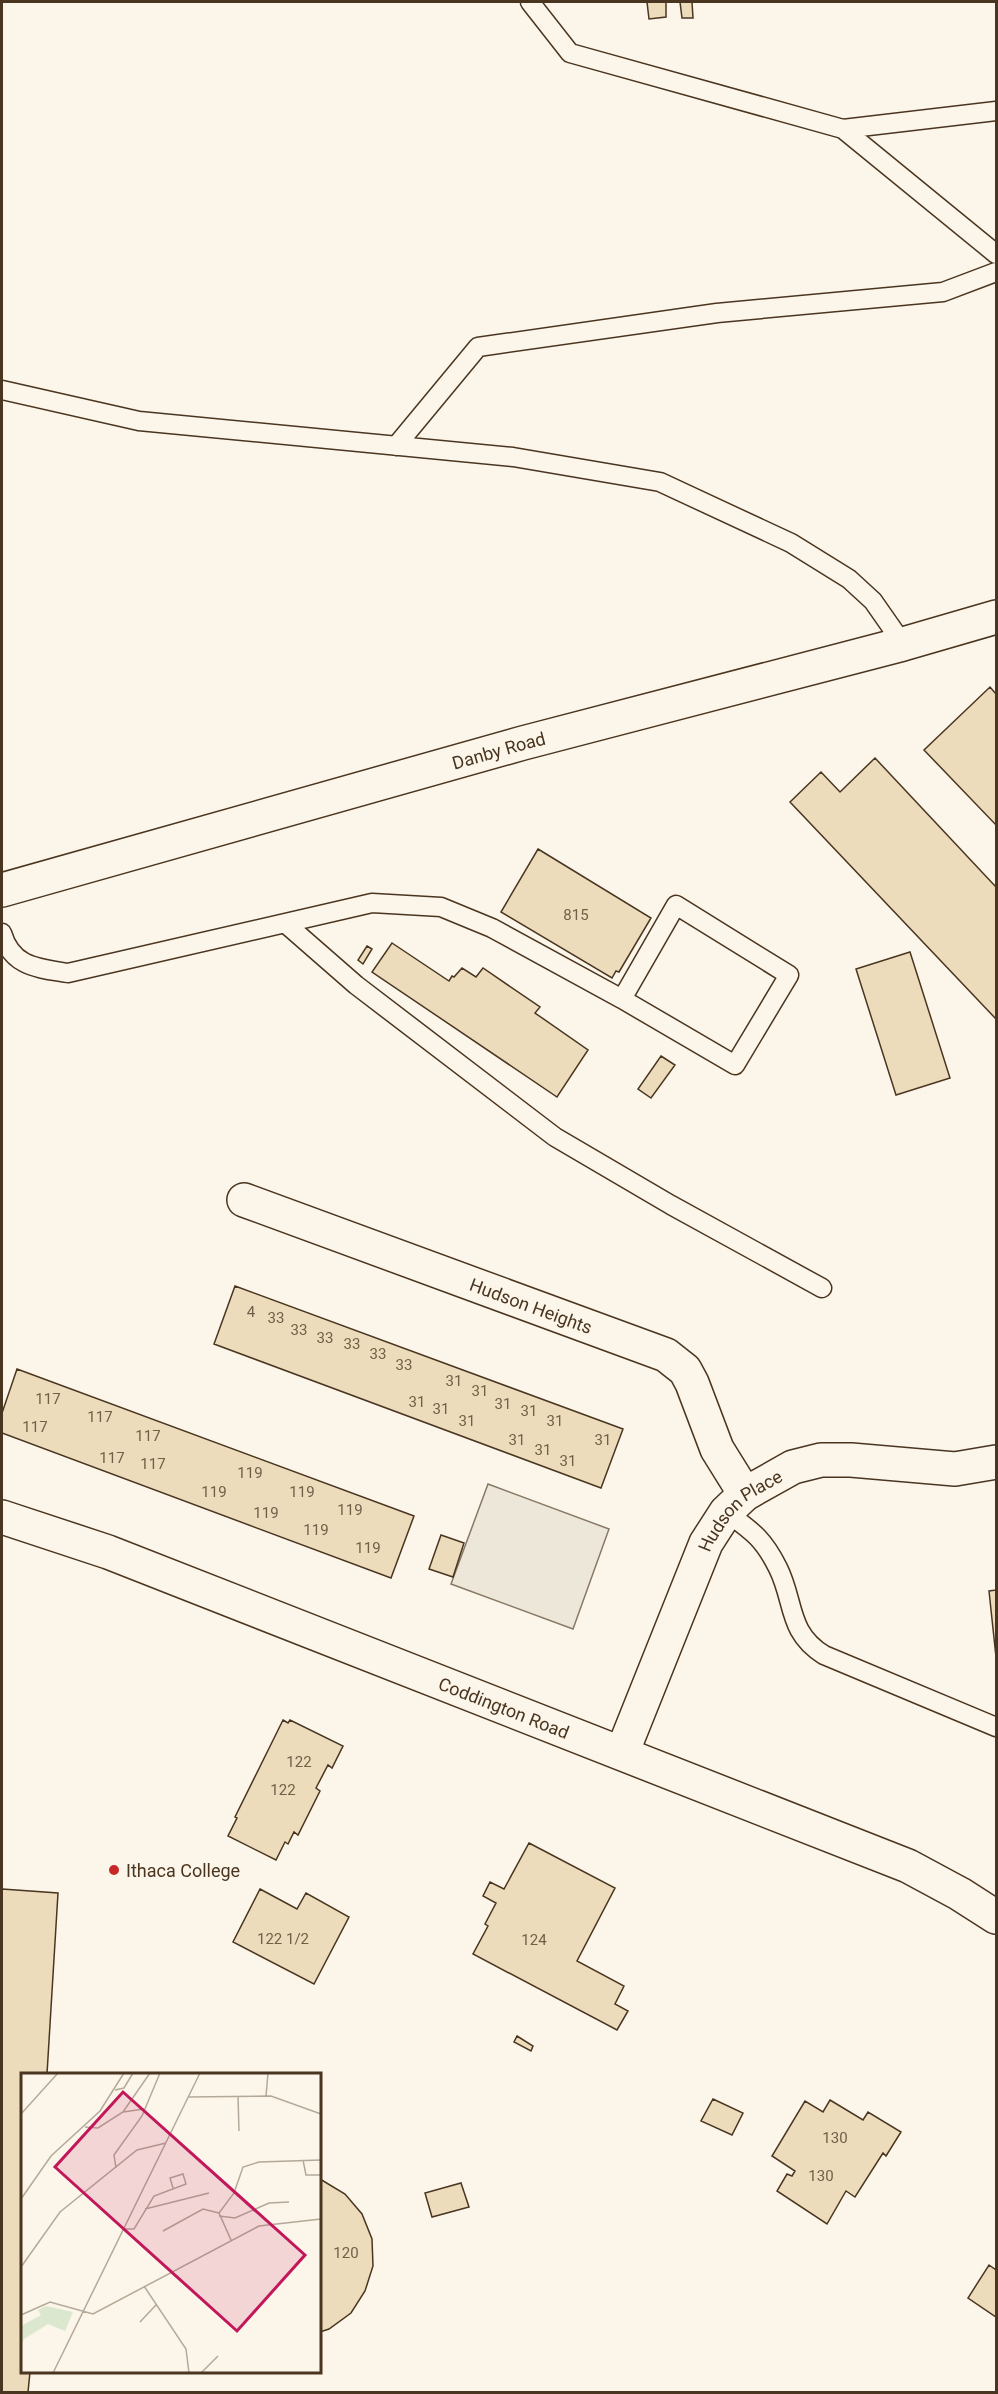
<svg xmlns="http://www.w3.org/2000/svg" width="998" height="2394" font-family="Roboto,sans-serif">
<rect width="100%" height="100%" fill="#fbf6e9"/>
<path fill="#ede7d9" stroke="#887966" stroke-width="1.5" d="M488,1484L609,1529L573,1629L451,1584Z"/>
<path fill="#ecdcbc" stroke="#4a3520" stroke-width="1.5" d="M647,2H666V17L649,19Z
M680,2H692L693,18H682Z
M990,687L996,694V825L924,750Z
M875,758L996,887V1019L790,802L821,772L840,792Z
M538,849L651,918L619,972L616,971L612,978L501,912Z
M392,943L449,981L452,976L454,977L462,968L476,977L483,968L540,1007L535,1013L588,1050L557,1097L372,972Z
M367,946L372,949L363,964L358,960Z
M910,952L950,1078L896,1095L856,969Z
M661,1056L675,1065L651,1098L638,1089Z
M235,1286L623,1429L601,1488L214,1344Z
M17,1369L414,1516L391,1578L2,1433V1413Z
M441,1535L464,1543L453,1577L429,1569Z
M996,1590V1657L989,1591Z
M283,1720L288,1723L290,1720L343,1746L332,1768L328,1765L316,1788L320,1791L298,1835L294,1832L288,1844L285,1842L276,1860L228,1836L237,1818L235,1817Z
M529,1843L615,1888L577,1961L624,1986L615,2004L628,2011L617,2030L473,1954L488,1926L485,1924L496,1903L483,1896L490,1882L504,1889Z
M2,1889L58,1893L47,2074H22V2372H30L28,2392H2Z
M260,1889L297,1909L306,1893L349,1917L314,1984L233,1942Z
M517,2036L533,2046L531,2051L514,2042Z
M713,2099L743,2113L732,2135L701,2121Z
M830,2100L863,2120L868,2112L901,2132L886,2156L883,2153L855,2197L846,2191L827,2224L777,2191L787,2174L792,2176L795,2171L772,2156L805,2101L823,2112Z
M320,2179L345,2194L362,2214L372,2239L373,2266L365,2291L351,2313L329,2329L320,2332Z
M461,2183L469,2207L432,2217L425,2193Z
M989,2265L996,2270V2317L968,2298Z"/>
<g fill="none" stroke-linecap="round" stroke-linejoin="round">
<g stroke="#4a3520" stroke-width="21">
<path id="service" d="M530,2L570,53L843,129L996,111
M843,129L996,254
M2,390L139,421L513,457L660,482L791,543L849,579L873,601L903,644
M396,446L478,347L717,313L943,292L996,272
M285,923L356,985L555,1137L671,1205L822,1288
M2,933C12,967 37,968 68,973L372,903L441,907L492,928L622,999L735,1065L789,975L676,905L622,999
M726,1512C752,1531 763,1538 778,1568C795,1602 787,1632 824,1655L996,1727"/>
</g>
<g stroke="#4a3520" stroke-width="36">
<g id="minor">
<path id="s1" d="M244,1200L666,1355L685,1370L692,1383L717,1449L745,1494"/>
<path id="s2" d="M622,1753L706,1543L726,1512L745,1494L793,1467L821,1460H851L955,1469L996,1462"/>
</g>
</g>
<g stroke="#4a3520" stroke-width="36">
<g id="tertiary">
<path id="s3" d="M2,1517L108,1552L908,1866L960,1894L996,1917"/>
</g>
</g>
<g stroke="#4a3520" stroke-width="36">
<g id="secondary">
<path id="s4" d="M2,890L523,743L903,644L996,617"/>
</g>
</g>
<use href="#service" stroke="#fbf6e9" stroke-width="18"/>
<use href="#minor" stroke="#fbf6e9" stroke-width="33"/>
<use href="#tertiary" stroke="#fbf6e9" stroke-width="33"/>
<use href="#secondary" stroke="#fbf6e9" stroke-width="33"/>
</g>
<circle fill="#c62828" stroke="#fbf6e9" stroke-width="2" cx="114" cy="1870" r="6"/>
<g text-anchor="middle" dominant-baseline="central" stroke-width="4.5" stroke-linejoin="round" paint-order="stroke">
<g font-size="15" fill="#725f47">
<text x="576" y="915">815</text>
<text x="251" y="1312">4</text>
<text x="276" y="1318">33</text>
<text x="299" y="1330">33</text>
<text x="325" y="1338">33</text>
<text x="352" y="1344">33</text>
<text x="378" y="1354">33</text>
<text x="404" y="1365">33</text>
<text x="454" y="1381">31</text>
<text x="480" y="1391">31</text>
<text x="48" y="1399">117</text>
<text x="417" y="1402">31</text>
<text x="503" y="1404">31</text>
<text x="441" y="1409">31</text>
<text x="529" y="1411">31</text>
<text x="100" y="1417">117</text>
<text x="467" y="1421">31</text>
<text x="555" y="1421">31</text>
<text x="35" y="1427">117</text>
<text x="148" y="1436">117</text>
<text x="517" y="1440">31</text>
<text x="603" y="1440">31</text>
<text x="543" y="1450">31</text>
<text x="112" y="1458">117</text>
<text x="568" y="1461">31</text>
<text x="153" y="1464">117</text>
<text x="250" y="1473">119</text>
<text x="214" y="1492">119</text>
<text x="302" y="1492">119</text>
<text x="350" y="1510">119</text>
<text x="266" y="1513">119</text>
<text x="316" y="1530">119</text>
<text x="368" y="1548">119</text>
<text x="299" y="1762">122</text>
<text x="283" y="1790">122</text>
<text x="283" y="1939">122 1/2</text>
<text x="534" y="1940">124</text>
<text x="835" y="2138">130</text>
<text x="821" y="2176">130</text>
<text x="346" y="2253">120</text>
</g>
<g font-size="18" fill="#4a3520" stroke="#fbf6e9">
<text stroke="none"><textPath href="#s4" startOffset="516">Danby Road</textPath></text>
<text stroke="none"><textPath href="#s1" startOffset="306">Hudson Heights</textPath></text>
<text stroke="none"><textPath href="#s2" startOffset="274">Hudson Place</textPath></text>
<text stroke="none"><textPath href="#s3" startOffset="537">Coddington Road</textPath></text>
</g>
<g font-size="18" fill="#4a3520" stroke="#fbf6e9" text-anchor="start">
<text x="126" y="1870">Ithaca College</text>
</g>
</g>
<g transform="translate(21 2073)">
<rect width="300" height="300" fill="#fbf6e9"/>
<path d="M25,233L52,239L44,258L27,251L3,266L0,272V253L20,242L17,237Z" fill="#dce7d0"/>
<path fill="none" stroke="#b4a999" stroke-width="1.5" d="M94,17L103,15L112,0M217,23L218,58M245,23L247,0M167,24L250,23L300,41M102,39L123,36M0,41L37,0M64,54L77,55L102,39L129,0M282,87L285,102H300M95,95L93,82L121,43L139,0M0,126L30,83L79,38L103,0M124,136L188,120M198,143L214,145L248,130L268,129M101,156H113L133,123L165,111L162,101L149,105L152,115M142,158L182,136L198,140M210,167L198,140L213,120L222,94L238,89L300,87M0,194L39,139L116,77L145,70M123,213L165,276L168,300M0,242L29,229L72,241L238,153L300,146M119,249L135,232M32,300L179,0M180,300L197,283"/>
<path fill="#c2185b" fill-opacity="0.15" stroke="#c2185b" stroke-width="3" d="M102,19L284,182L216,258L34,94Z"/>
<rect width="300" height="300" fill="none" stroke="#4a3520" stroke-width="3"/>
</g>
<rect width="998" height="2394" fill="none" stroke="#4a3520" stroke-width="6"/>
</svg>
